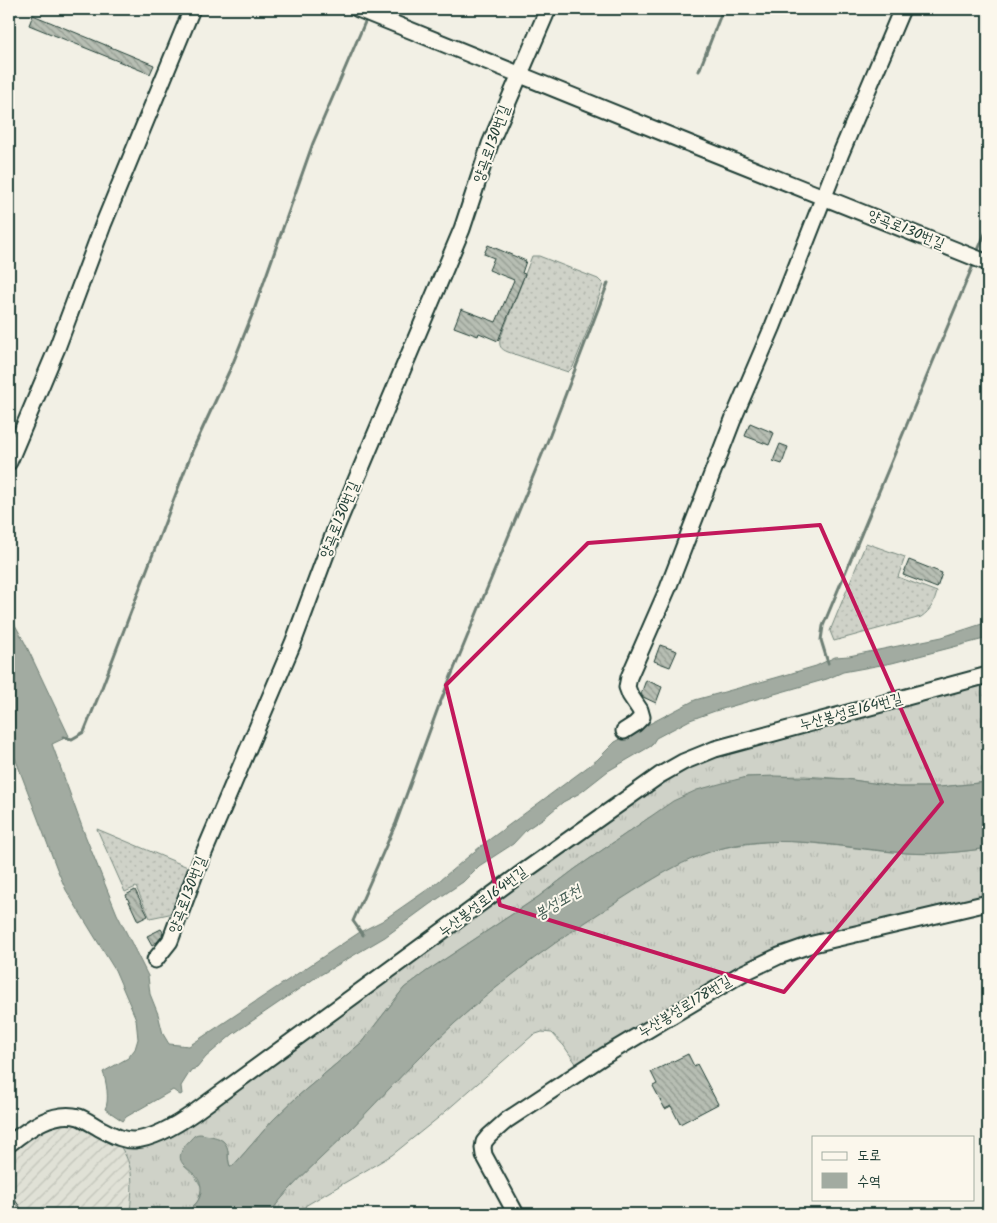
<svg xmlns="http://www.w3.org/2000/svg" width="997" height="1223" font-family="Kalam,'Poor Story',sans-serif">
<defs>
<pattern id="industrial-furrows" width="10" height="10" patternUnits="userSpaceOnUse" patternTransform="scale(1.25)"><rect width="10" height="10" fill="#e0e1d6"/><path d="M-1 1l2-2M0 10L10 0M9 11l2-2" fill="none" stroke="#c0c2b8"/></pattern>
<pattern id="grass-tufts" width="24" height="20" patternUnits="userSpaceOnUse" patternTransform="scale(1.25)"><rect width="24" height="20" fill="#cfd2c8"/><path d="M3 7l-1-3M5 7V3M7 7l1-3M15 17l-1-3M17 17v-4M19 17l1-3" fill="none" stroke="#b1b5ac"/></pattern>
<pattern id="garden-dots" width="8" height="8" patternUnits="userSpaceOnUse" patternTransform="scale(1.25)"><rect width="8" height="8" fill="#cfd2c8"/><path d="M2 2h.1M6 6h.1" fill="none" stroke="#b1b5ac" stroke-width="1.8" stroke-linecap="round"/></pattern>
<pattern id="building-back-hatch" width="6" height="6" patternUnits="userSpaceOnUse" patternTransform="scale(1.25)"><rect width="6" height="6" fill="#b7beb3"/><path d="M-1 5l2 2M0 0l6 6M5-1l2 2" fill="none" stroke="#949c92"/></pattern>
</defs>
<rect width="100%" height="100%" fill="#f2f0e5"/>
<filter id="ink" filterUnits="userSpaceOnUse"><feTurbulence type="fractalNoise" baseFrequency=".02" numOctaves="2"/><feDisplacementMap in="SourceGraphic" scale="10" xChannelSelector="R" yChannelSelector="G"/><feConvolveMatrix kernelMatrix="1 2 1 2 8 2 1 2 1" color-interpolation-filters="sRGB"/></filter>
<g filter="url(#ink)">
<path fill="url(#industrial-furrows)" d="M66,1124L77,1125L91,1130L118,1143L124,1152L131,1168L130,1214H9V1153L45,1129L55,1125Z"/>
<path fill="url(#grass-tufts)" stroke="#77887e" d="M988,679V782L940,787H899L846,779L805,776L747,777L650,817L575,869L538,897L427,971L404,988L361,1043L298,1096L273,1120L233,1166H230C226,1153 232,1147 218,1138L184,1166L195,1176L202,1188L198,1201L185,1214H130C132,1185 136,1168 118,1143L137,1144L645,789L709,756Z
M774,841C819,841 863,851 908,853C934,855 962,852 988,848V897L808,939L773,951L718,979L577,1065L564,1046L552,1033L542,1032L533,1035L438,1118L392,1155L305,1206L309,1214H269C294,1180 329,1152 358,1121C379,1100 400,1077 421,1055C479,997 545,947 614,903C645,884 676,862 711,851C732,845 753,843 774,841Z"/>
<path fill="url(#garden-dots)" stroke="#77887e" d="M532,256H539L598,279L603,284L592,319L573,367L568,372L508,352C501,349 499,347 500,339Z
M866,543L905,557L898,577L937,592C934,603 931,610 921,617L834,641L830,631Z
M97,829L190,868L175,907L169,914L150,918L136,887L125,892Z"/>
<path fill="#a2aba1" stroke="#6e7f75" d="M9,614L25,643L69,736L52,744L85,835L117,914L148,976L150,994L158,1014L163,1034L169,1044L189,1046L360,932L382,921L434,885L486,842L597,760L615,742L695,700L775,678L816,666L835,657L849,656L942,637L988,622V638L892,663L843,672L827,679L715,711L690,720L656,738L651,746L608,771L580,793L563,802L545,817L527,829L513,844L479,866L463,882L430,904L385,937L315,978L233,1034L206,1057L197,1068L191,1070L181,1086L182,1094L180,1095L173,1090L126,1117L123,1121L105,1109C110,1101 106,1080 103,1072L128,1058L135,1049L138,1039L136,1019L115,970L66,890L57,869L9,742Z
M775,776L846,779L899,787H940L988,782V848C962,852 933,855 907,853C850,849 793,835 736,845C693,853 656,877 620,900C561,937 506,977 455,1023C418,1057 384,1095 349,1131C322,1158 292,1183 269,1214H185C192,1208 202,1200 201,1189C201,1166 162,1168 191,1139C195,1134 199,1133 205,1135C211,1136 218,1137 223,1141C231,1148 226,1157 230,1166H233L273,1120L298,1096L361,1043L404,988L427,971L538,897L575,869L673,801L697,790L723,783L747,777Z"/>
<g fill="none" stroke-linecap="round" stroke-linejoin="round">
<path stroke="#6e7f75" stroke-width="3" d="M9,27L16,9
M699,71L723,9
M978,250L988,227
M828,663L821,640L823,626L974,263
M63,737L72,739L84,732L101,690L193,449L233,363L254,310L313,143L365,22
M363,935L353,921L396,823L438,708L550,435L608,283"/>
</g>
<path fill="url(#building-back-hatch)" stroke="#1f3d34" d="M33,15L154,65L150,74L29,25Z
M488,245L526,261L522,273L525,274L498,341L479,333L478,336L454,327L461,309L496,322L514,280L489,270L494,258L484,254Z
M750,423L774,433L769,445L745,436Z
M780,444L788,447L782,464L773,461Z
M909,560L942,573L937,588L903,575Z
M660,645L677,651L670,667L654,661Z
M646,680L662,687L656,703L643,697L641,694Z
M135,890L148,916L138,921L126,895Z
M161,929L163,932L162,936L157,942L152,945L147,936Z
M688,1054L694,1066L697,1064L718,1104L680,1124L671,1106L665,1109L653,1086L657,1084L651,1072Z
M15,1200L25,1214H9V1204Z"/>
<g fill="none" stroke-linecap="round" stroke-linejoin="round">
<g stroke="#1f3d34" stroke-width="19">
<path id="minor" d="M358,9C567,95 778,179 988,263
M9,462L57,348L103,225L192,9
M624,731L635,724L642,717L640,710L630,695L627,687L629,677L668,588L734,417L773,326L841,153L902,9
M155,960L170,941L195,874L293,643L335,530L462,229L490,144L548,9
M9,1144C28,1129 53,1110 79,1117C87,1120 95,1126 103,1130C113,1135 123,1141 135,1140C156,1138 178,1124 195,1112L519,875L660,775L683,762L715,749L988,675
M516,1214L484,1155L483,1148L484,1142L489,1136L507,1120L604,1056L743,973L779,956L813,944L988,903"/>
</g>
<use href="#minor" stroke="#fbf7ec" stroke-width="15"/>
</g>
</g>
<path fill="none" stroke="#c2185b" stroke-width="4" stroke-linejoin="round" d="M820,525L942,802L784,992L500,905L446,685L588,543Z"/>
<g text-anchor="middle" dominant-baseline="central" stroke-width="4" stroke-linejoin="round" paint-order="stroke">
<g font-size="15" fill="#1f3d34" stroke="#fbf7ec">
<text transform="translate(492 144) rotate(-70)">양곡로130번길</text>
<text transform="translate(906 230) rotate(22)">양곡로130번길</text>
<text transform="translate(340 520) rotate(-68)">양곡로130번길</text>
<text transform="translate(851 712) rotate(-15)">누산봉성로164번길</text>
<text transform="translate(188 895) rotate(-69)">양곡로130번길</text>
<text transform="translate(483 902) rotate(-37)">누산봉성로164번길</text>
<text transform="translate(685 1007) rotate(-31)">누산봉성로178번길</text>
</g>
<g font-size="16" font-style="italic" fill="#465e55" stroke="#fbf7ec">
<text transform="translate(558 903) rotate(-31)">봉성포천</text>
</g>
</g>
<rect width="997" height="1223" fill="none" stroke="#fbf7ec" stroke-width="30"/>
<rect x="15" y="15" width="967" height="1193" fill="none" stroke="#1f3d34" stroke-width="2" filter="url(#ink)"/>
<rect x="812" y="1136" width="162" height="65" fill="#fbf7ec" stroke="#a3ada2"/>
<rect x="822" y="1152" width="25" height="8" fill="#fbf7ec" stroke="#a3ada2"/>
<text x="857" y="1160" font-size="15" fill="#1f3d34">도로</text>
<rect x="822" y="1173" width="25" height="15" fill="#a2aba1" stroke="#a3ada2"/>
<text x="857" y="1186" font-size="15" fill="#1f3d34">수역</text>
</svg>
